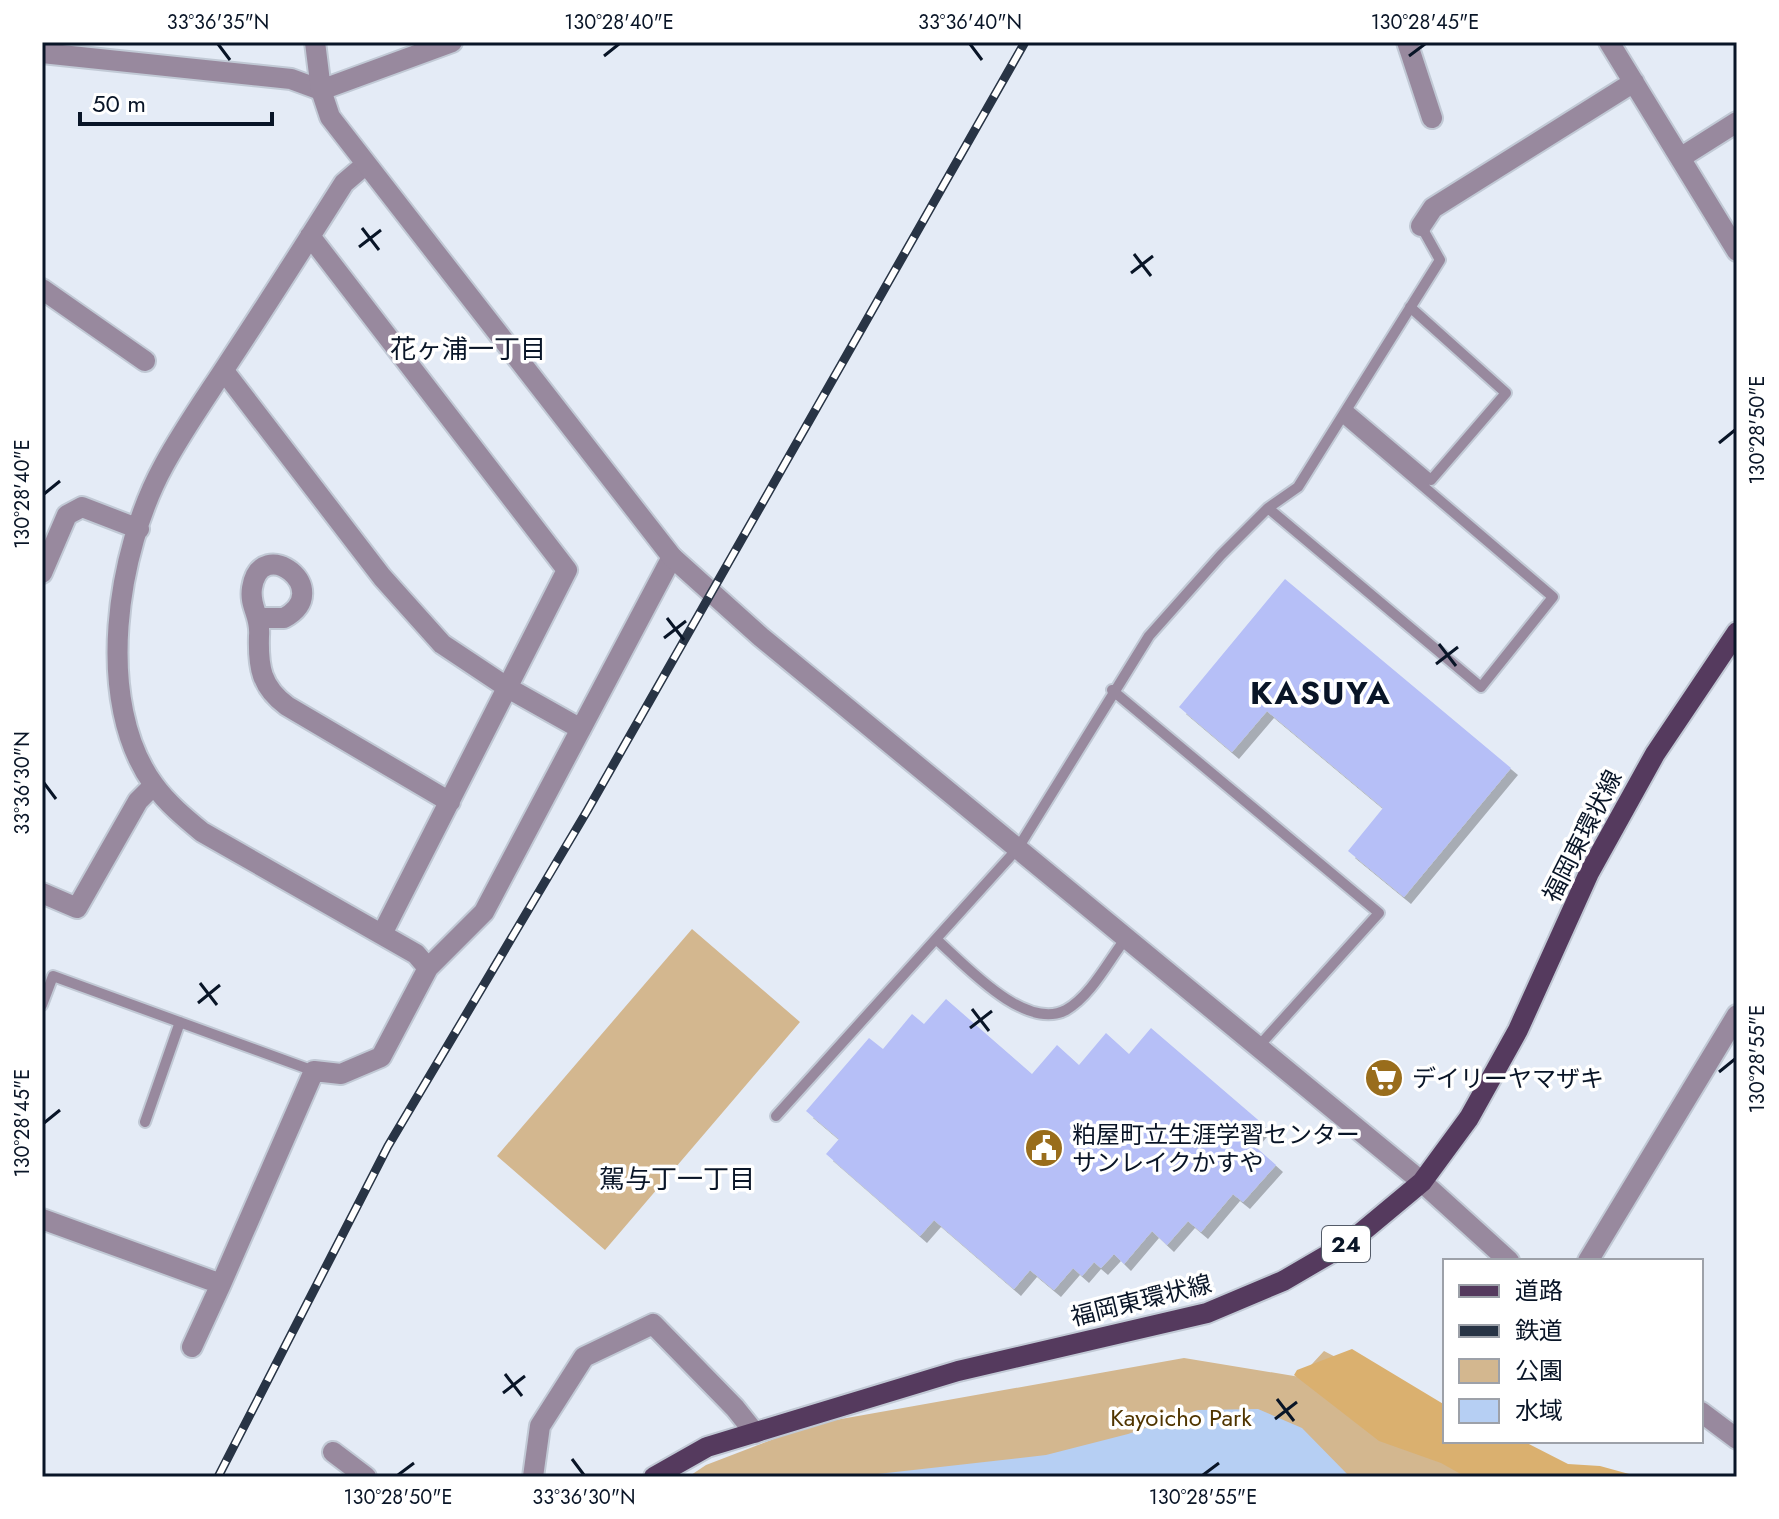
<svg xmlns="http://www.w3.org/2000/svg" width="1779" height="1519" font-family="Jost,'Noto Sans JP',sans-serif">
<defs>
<filter id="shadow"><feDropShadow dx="7" dy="7" stdDeviation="0" flood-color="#0004"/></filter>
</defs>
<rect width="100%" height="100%" fill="#e4ebf6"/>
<path fill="#d3b78f" d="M692,929L800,1022L605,1250L497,1156Z
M1324,1351L1445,1414V1441L1584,1477H688L706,1465L813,1424L1184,1358L1300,1377Z"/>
<path fill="#dab06f" d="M1352,1349L1445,1405V1441H1523L1568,1464L1600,1466L1640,1477H1466L1441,1463L1379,1441L1294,1375L1297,1370Z"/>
<path fill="#b6cff3" d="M1258,1409L1302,1428L1350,1477H851L1046,1455L1128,1434L1198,1410Z"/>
<path fill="#b6bff7" filter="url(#shadow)" d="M1285,579L1511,768L1404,897L1348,851L1383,808L1267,711L1232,752L1179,707Z
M946,999L1032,1074L1057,1045L1079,1065L1106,1033L1129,1054L1151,1028L1264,1125L1250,1142L1276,1165L1243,1202L1233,1194L1201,1232L1188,1221L1167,1245L1152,1231L1124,1264L1114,1254L1101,1268L1094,1262L1082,1276L1073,1268L1054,1290L1030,1270L1014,1289L934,1220L920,1236L826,1154L839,1139L806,1111L869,1038L883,1049L912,1014L924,1024Z"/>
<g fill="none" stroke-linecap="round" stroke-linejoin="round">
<g stroke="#c1c9d5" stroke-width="14">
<path id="service" d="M1347,409L1431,480L1506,393L1410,307
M1268,508L1481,687L1553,597L1342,417
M1112,690L1379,913L1258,1047
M936,939C964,964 1025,1032 1066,1010C1091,996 1109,960 1126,938
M42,1005L53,976L314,1071
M776,1116L1018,848L1149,636L1221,555L1268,508L1298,487L1440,260L1421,226
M145,1122L180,1022"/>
</g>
<g stroke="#c1c9d5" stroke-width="24">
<path id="minor" d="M1407,42L1432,118
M1609,42L1737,251
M42,53L291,79L321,90
M1680,158L1737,122
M365,165L344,183C306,243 268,303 229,362C207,396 183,430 164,465C117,550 93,702 154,785C167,803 185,818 202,832L416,954L428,968
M1421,226L1433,208L1634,82
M310,236L567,570L382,934
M42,289L145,361
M224,371L382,577L442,644L508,688L581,729
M42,573L67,515L82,507L139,529
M260,618H284C336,590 261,532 252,588C249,607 261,615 259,636C258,667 261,687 287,706L450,802
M42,893L77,908L138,801L154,785
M42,1219L221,1284L314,1071L341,1074L381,1057L428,968L484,912L672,557
M1588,1261L1737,1015
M192,1347L221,1284
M333,1452L366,1477
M533,1477L540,1426L584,1357L653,1324L735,1408L755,1433"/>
</g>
<g stroke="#c1c9d5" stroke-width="24">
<path id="tertiary" d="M315,42L321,90L330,117L672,557L761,637L1422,1182L1509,1261
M321,90L452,42
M1701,1412L1737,1439"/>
</g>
<g stroke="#c1c9d5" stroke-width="24">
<path id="primary" d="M654,1477L707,1447L958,1371L1207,1313L1283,1281L1350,1242L1422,1182L1469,1118L1518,1030L1589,873L1655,754L1737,632"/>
</g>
<use href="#service" stroke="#98899e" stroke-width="10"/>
<use href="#minor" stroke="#98899e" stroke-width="20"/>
<use href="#tertiary" stroke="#98899e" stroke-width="20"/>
<use href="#primary" stroke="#553a5e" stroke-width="20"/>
<g stroke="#283445" stroke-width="9">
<path id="rail" d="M218,1477L388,1146L587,811L1025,42"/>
</g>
<use href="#rail" stroke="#fff" stroke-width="6" stroke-dasharray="18" stroke-linecap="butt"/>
</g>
<path fill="none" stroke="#091527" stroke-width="3" d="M218,44L230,60M970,44L982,60M604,56L619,44M1409,56L1425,44M362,228L379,250M359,247L381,230M1134,254L1151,276M1131,273L1153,256M1719,443L1735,430M44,494L60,481M667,618L684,640M664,638L686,621M1439,644L1456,666M1436,664L1458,647M44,783L56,799M200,983L217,1005M198,1003L220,985M972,1009L989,1031M970,1028L992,1011M1719,1072L1735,1059M44,1123L60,1110M505,1374L522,1396M503,1393L525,1376M1277,1399L1294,1421M1275,1419L1297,1402M572,1459L584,1475M398,1475L414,1463M1203,1475L1219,1463"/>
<defs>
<g id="supermarket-disc" transform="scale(2)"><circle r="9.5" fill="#996d1c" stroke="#fff"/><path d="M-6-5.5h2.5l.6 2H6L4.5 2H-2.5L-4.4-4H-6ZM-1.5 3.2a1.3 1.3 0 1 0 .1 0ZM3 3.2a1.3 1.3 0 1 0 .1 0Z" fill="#fff"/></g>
<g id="civic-disc" transform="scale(2)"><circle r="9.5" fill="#996d1c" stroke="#fff"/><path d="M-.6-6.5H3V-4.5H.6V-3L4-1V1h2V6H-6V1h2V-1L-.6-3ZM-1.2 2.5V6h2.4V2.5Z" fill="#fff"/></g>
</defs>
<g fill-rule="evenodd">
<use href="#supermarket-disc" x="1384" y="1078"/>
<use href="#civic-disc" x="1044" y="1148"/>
</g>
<g text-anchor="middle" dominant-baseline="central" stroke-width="7" stroke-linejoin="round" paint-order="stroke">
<rect fill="#fff" stroke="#535b68" stroke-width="2" x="1322" y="1226" width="48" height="36" rx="6"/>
<g font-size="22" font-weight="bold" fill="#091527">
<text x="1346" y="1244">24</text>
</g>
<g font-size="24" fill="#091527" stroke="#fff">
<text transform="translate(1582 836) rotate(-63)">福岡東環状線</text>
<text transform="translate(1141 1300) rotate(-14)">福岡東環状線</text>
</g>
<g font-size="24" fill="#091527" stroke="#fff" text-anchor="start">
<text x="1412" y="1078">デイリーヤマザキ</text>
<text x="1072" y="1134">粕屋町立生涯学習センター<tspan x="1072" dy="28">サンレイクかすや</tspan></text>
</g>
<g font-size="24" fill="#503500" stroke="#fff">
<text x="1181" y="1417">Kayoicho Park</text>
</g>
<g font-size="26" fill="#091527" stroke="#fff">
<text x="468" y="349">花ヶ浦一丁目</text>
<text x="677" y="1179">駕与丁一丁目</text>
</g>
<g font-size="32" font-weight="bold" letter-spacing="2" fill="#091527" stroke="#fff">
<text x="1321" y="693">KASUYA</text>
</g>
</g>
<rect width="1779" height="1519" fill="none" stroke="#ffffff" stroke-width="88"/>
<rect x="1443" y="1259" width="260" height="184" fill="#ffffff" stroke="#9da1a9" stroke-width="2"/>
<rect x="1459" y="1285" width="40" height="12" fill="#553a5e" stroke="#9da1a9" stroke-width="2"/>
<text x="1515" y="1299" font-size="24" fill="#091527">道路</text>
<rect x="1459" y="1325" width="40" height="12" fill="#283445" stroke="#9da1a9" stroke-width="2"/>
<text x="1515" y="1339" font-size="24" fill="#091527">鉄道</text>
<rect x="1459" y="1359" width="40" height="24" fill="#d3b78f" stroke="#9da1a9" stroke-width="2"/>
<text x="1515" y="1379" font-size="24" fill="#091527">公園</text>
<rect x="1459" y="1399" width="40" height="24" fill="#b6cff3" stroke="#9da1a9" stroke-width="2"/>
<text x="1515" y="1419" font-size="24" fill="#091527">水域</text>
<path d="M80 112v12h192v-12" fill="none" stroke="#091527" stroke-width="4"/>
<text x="92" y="112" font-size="24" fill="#091527" stroke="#ffffff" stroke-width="6" paint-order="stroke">50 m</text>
<rect x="44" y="44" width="1691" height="1431" fill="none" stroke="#091527" stroke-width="3"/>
<g font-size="20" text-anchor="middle" fill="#091527">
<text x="218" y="29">33°36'35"N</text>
<text x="619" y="29">130°28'40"E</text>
<text x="970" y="29">33°36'40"N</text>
<text x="1425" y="29">130°28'45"E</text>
<text transform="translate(1757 430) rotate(-90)" y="7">130°28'50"E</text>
<text transform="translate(22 494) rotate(-90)" y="7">130°28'40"E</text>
<text transform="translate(22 783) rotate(-90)" y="7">33°36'30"N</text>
<text transform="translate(1757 1059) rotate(-90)" y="7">130°28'55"E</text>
<text transform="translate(22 1123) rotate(-90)" y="7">130°28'45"E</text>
<text x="398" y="1504">130°28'50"E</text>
<text x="584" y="1504">33°36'30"N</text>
<text x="1203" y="1504">130°28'55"E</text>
</g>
</svg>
